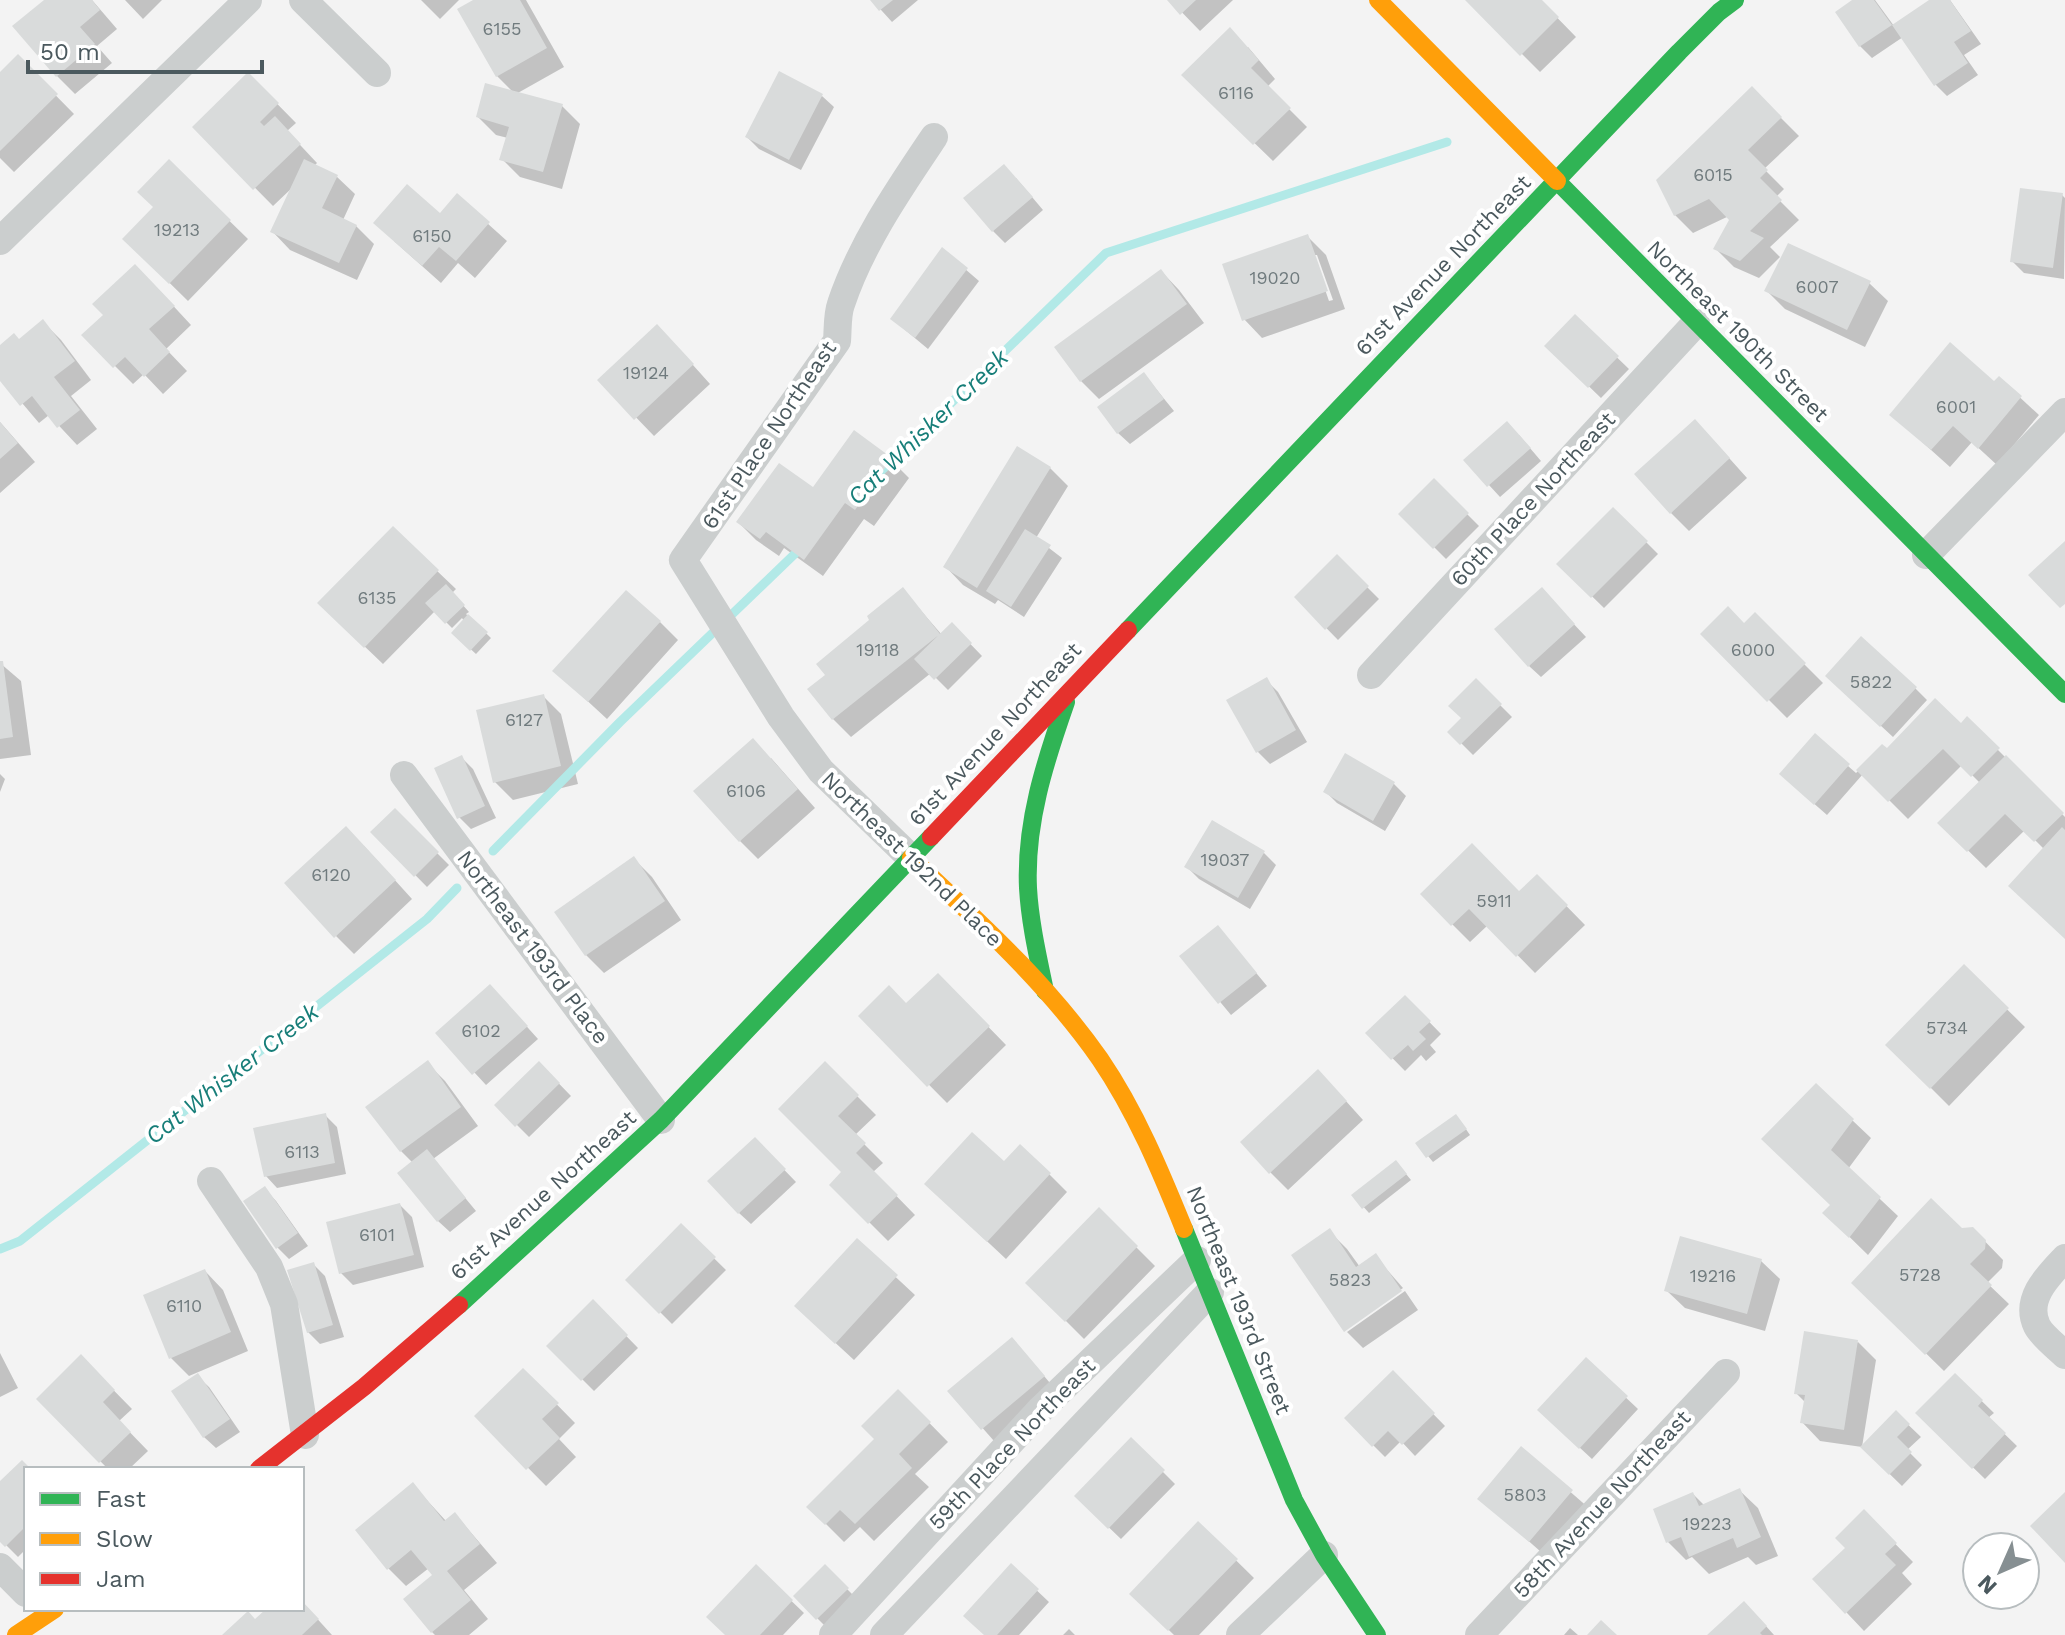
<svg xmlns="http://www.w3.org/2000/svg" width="2065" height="1635" font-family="'Work Sans',sans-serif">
<rect width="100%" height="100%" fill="#f3f3f3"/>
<path fill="#0003" fill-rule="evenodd" d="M47,0H92L117,29L97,46L112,63L75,94L57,76Z
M125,0H162L143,19Z
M421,0H459L440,19Z
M477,0H526L564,67L516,94L562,106L580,124L562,189L520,177L502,159L508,138L496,135L478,117L514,93L497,76Z
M872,0H918L892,22Z
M1170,0H1233L1200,31Z
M1468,0H1540L1576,37L1540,72Z
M1856,0H1875L1894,26L1932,0H1950L1981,44L1964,55L1978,75L1947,96L1936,85L1903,37L1872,58L1860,46L1837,13Z
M1248,47L1275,79L1267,87L1307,127L1273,161L1184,75Z
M18,57L74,114L14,172L0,158V75Z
M248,74L296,123L287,131L317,163L314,166L336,176L355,194L343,220L356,226L374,244L357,280L290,250L272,231L293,187L273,206L195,127Z
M1752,89L1799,136L1764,169L1784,189L1776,197L1799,220L1770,247L1780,257L1759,278L1734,267L1716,249L1732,219L1729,216L1693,233L1675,215Z
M822,96L834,107L801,170L759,149L747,137Z
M169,162L248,239L188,301L125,239L156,207Z
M1016,178L1043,210L1005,243L993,231Z
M2062,195L2065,198L2064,279L2024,273L2012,261Z
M457,196L507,241L475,278L458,263L441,283L394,241L440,216Z
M1307,236L1326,255L1345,309L1262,338L1244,319ZM1313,255H1317L1333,300L1329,301Z
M943,250L979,281L928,349L892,319Z
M1161,271L1179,290L1204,323L1099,399L1081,381Z
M1869,283L1888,301L1865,347L1785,309L1767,291Z
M153,284L191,325L166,349L187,371L163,394L144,374L133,384L84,335Z
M1575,317L1629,369L1601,398L1547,346Z
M43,322L61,340L91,380L71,396L97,429L77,445L49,415L39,423L0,377V347L19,341Z
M675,345L710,384L654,436L600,380Z
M1144,374L1174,411L1130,444L1118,433Z
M1999,378L2039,415L1997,465L1972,442L1950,467L1892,415L1994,384Z
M0,422L35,462L0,493Z
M1519,435L1541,461L1500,497L1466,460Z
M1713,440L1747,478L1689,531L1671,513Z
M891,460L909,478L874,526L864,519L823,576L784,548L779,556L756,540L738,522Z
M1050,468L1068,486L1036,538L1062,558L1024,617L998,600L995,604L963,585L945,566Z
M1434,481L1479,526L1446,559L1401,514Z
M1613,509L1658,554L1604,608L1559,564Z
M393,529L456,589L452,593L469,612L466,614L491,638L476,654L453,633L464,621L462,618L452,628L435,611L383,664L338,621Z
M1337,557L1379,599L1338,640L1296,597Z
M903,590L942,635L952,625L982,656L948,690L931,673L851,737L833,719L828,676L872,621Z
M1553,602L1586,637L1541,677L1529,666Z
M1755,615L1823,683L1787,718L1703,634L1745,625Z
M660,622L678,640L607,719L555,671Z
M0,663L21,681L31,755L0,759Z
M1266,680L1278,692L1307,742L1270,764L1258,752Z
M1476,681L1512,717L1473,755L1450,732L1464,718Z
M1839,687L1915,688L1927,700L1893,737Z
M543,696L561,714L578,784L513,800L495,782Z
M1967,719L2065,817V937L2044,849L2025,830L1986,868L1940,823L1980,783L1962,765L1908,819L1863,774L1827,815L1794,786L1848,766L1856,773L1882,747L1887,751L1961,725Z
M1346,756L1394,784L1406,796L1385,831L1337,803L1325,791Z
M461,757L473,769L496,818L471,829L459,817Z
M771,758L815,808L758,859L740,841Z
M0,774L5,779L0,792Z
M395,811L449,865L427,887L373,832Z
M364,846L412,899L354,954L336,936Z
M1264,853L1276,865L1250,909L1199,879L1187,867Z
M634,859L652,877L681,920L604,973L586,955Z
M1537,876L1585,925L1535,973L1488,925L1470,942L1422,894L1519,893Z
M1218,927L1267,986L1231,1015L1182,956Z
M1964,967L2025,1027L1949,1106L1888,1045Z
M938,975L1006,1045L947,1103L861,1016L907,1005Z
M1405,997L1441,1034L1430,1045L1436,1052L1426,1061L1421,1055L1405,1071L1368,1033Z
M502,999L538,1039L486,1085L438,1033Z
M427,1063L445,1081L478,1126L433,1159L476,1211L450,1232L438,1221L413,1163L401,1151Z
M539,1063L571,1096L529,1137L497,1105Z
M825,1064L876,1115L855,1135L883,1163L873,1172L915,1215L888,1241L832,1185L844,1172Z
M1336,1090L1363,1120L1288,1190L1270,1172Z
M325,1115L337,1127L346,1174L277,1188L266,1176Z
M1852,1120L1871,1138L1848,1169L1898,1216L1868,1255L1825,1213L1832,1205L1782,1157Z
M1461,1122L1470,1135L1433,1162L1428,1156Z
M766,1151L796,1182L751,1224L739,1213Z
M1004,1164L1049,1174L1067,1192L1006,1259L945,1202Z
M1401,1168L1411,1180L1369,1213L1353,1195Z
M265,1189L276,1201L308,1246L289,1259L277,1247Z
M400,1205L412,1217L424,1267L353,1285L341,1273Z
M1099,1210L1155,1266L1084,1339L1028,1283Z
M681,1226L726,1270L672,1324L628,1280Z
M1973,1229L2003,1260L2002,1268L1987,1283L2009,1304L1944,1371L1854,1283L1962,1230Z
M1329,1231L1347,1249L1360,1267L1375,1256L1403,1288L1346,1328Z
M857,1241L915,1295L854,1360L815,1324Z
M1761,1261L1780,1279L1765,1331L1685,1308L1666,1290Z
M313,1264L325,1276L344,1337L320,1344L308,1332Z
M205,1271L223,1290L248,1351L189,1376L171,1358Z
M1405,1291L1418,1310L1363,1348L1347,1332Z
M593,1302L638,1348L594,1391L549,1346Z
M1858,1342L1876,1360L1862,1447L1820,1441L1802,1422L1805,1402L1796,1393Z
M1023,1351L1055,1389L994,1441L950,1391Z
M0,1353L18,1388L0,1397Z
M81,1357L132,1409L119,1421L148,1451L129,1469H108L39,1399Z
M1586,1360L1638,1409L1592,1459L1552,1422Z
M523,1370L575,1423L559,1439L576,1457L546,1486L477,1416Z
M1393,1373L1445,1426L1415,1456L1401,1441L1385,1457L1346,1418Z
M1955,1375L1994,1413L1988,1418L2017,1446L1985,1479L1917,1413Z
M197,1376L209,1387L240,1432L216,1448L204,1437Z
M898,1391L948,1442L915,1474L929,1487L874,1541L860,1527L844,1542L809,1507L877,1439Z
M1896,1413L1921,1437L1907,1450L1922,1465L1902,1486L1862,1447Z
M1131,1440L1175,1484L1121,1539L1076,1496Z
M1521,1449L1590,1509L1549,1559L1480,1498Z
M22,1463L28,1469L26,1549L18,1557L0,1539V1484Z
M413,1485L446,1521L455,1514L497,1563L464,1590L488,1619L469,1635H435L432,1632L435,1575L429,1568L406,1586L388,1568Z
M1739,1490L1758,1508L1778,1556L1756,1565L1748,1557L1709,1574L1692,1557L1686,1560L1668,1542L1693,1494L1704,1505Z
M1864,1512L1913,1562L1902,1573L1912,1584L1864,1631L1815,1579L1847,1548Z
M1199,1524L1254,1578L1199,1635H1174L1132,1594Z
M1011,1566L1049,1602L1019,1635H986Z
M756,1567L804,1613L783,1635H728Z
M825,1567L859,1601L829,1630L795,1596Z
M302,1602L332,1635H225L255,1621L269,1609H302Z
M1756,1615L1774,1635H1710Z
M1570,1628L1578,1635H1564Z
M1069,1629L1075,1635H1063Z"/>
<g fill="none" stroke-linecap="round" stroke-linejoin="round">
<path stroke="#b2e9e7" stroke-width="9" d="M881,471L1106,253L1447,142
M493,851L620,722L804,545
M0,1249L20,1241L427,919L457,888"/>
</g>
<path fill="#d9dbdb" d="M44,0H92L100,10L80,27L95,44L56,77L12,26Z
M473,0H520L547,48L496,77L457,9Z
M870,0H893L879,11Z
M1167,0H1196L1180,15Z
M1465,0H1542L1559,17L1520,56Z
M1852,0H1874L1892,25L1859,47L1835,12Z
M1929,0H1950L1971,31L1954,42L1968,63L1934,86L1892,25Z
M1230,27L1259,60L1251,68L1291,108L1253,145L1181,75Z
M18,54L58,94L0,151V72Z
M779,71L823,94L789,160L745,137Z
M248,72L279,103L260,122L264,126L275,116L301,144L253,190L192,127Z
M485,83L563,104L543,172L499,160L509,127L476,117Z
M1752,86L1782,117L1748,150L1768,170L1760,178L1782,200L1750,231L1764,238L1740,261L1713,249L1729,220L1709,199L1674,216L1656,180Z
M169,159L231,220L169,284L122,239L153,207L137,192Z
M304,159L338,175L322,208L357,225L339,263L270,232Z
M1004,164L1033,197L992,232L963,198Z
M407,184L440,213L457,193L490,222L456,261L439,247L422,266L373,223Z
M2020,188L2063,193L2053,268L2010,262Z
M1308,234L1328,291L1242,321L1222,264Z
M1788,243L1871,281L1847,330L1764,291Z
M942,247L968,268L915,338L890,319Z
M135,264L175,306L149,329L170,352L144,377L125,357L113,368L81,335L103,315L92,304Z
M1161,269L1187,304L1080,382L1054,347Z
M1575,314L1619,356L1588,388L1544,346Z
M43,319L75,361L54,377L80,410L57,428L32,396L20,406L0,381V345L14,333L19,339Z
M657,324L694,364L634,420L597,380Z
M1950,342L1994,381L1999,376L2022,396L1978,449L1953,426L1931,450L1889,415Z
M1144,372L1164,399L1117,434L1097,407Z
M1695,419L1730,458L1670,514L1634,474Z
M1507,421L1531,448L1487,487L1463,460Z
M0,422L18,443L0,459Z
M854,430L892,458L855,510L845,503L804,560L766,532L760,539L736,522L779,463L813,487Z
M1017,446L1051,467L977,588L943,567Z
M1434,478L1469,513L1433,549L1398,514Z
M1613,507L1648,541L1591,598L1556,564Z
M393,526L439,570L364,648L317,603Z
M1025,529L1051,545L1011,607L986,591Z
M2065,541V604L2060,608L2028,575Z
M1337,554L1369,586L1325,630L1294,597Z
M446,584L465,605L445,624L425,603Z
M903,587L940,634L832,720L807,689L825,675L816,664L869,620L867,616Z
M1542,587L1575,624L1528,667L1494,629Z
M626,590L661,621L588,702L552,671Z
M1728,606L1744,623L1755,612L1806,663L1767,702L1700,634Z
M468,614L488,632L470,651L451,633Z
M952,622L972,643L934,680L914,659Z
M1861,636L1917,687L1880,727L1825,676Z
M0,661H3L13,737L0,739Z
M1267,677L1296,730L1256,753L1226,700Z
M1476,678L1502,704L1460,745L1447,732L1461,718L1448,706Z
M544,694L561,766L493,783L476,710Z
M1935,698L1961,723L1967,716L2000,748L1971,777L1943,749L1888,802L1856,770L1882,744L1887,748Z
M1815,733L1850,764L1814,805L1779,774Z
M753,738L798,789L739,842L693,791Z
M1345,753L1395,782L1373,821L1323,792Z
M462,755L485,806L457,819L434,768Z
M2006,755L2064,813L2034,842L2005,814L1967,852L1937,823Z
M395,808L439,852L414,877L370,832Z
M1212,820L1265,851L1238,898L1184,867Z
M346,826L396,880L334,938L284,883Z
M2062,827L2065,830V939L2008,886Z
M1472,843L1519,891L1537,874L1568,905L1516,957L1469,909L1451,926L1420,894Z
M634,856L665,901L585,956L554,912Z
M1218,925L1257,973L1218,1004L1179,956Z
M1964,964L2009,1008L1930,1089L1885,1045Z
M938,973L990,1026L927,1087L858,1016L889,985L906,1003Z
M490,984L528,1026L472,1075L435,1033Z
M1405,995L1431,1021L1419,1032L1426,1039L1413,1051L1408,1045L1391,1060L1365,1033Z
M428,1060L461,1107L400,1152L365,1107Z
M539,1061L560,1083L515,1127L494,1105Z
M825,1061L859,1095L838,1116L866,1143L856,1153L898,1195L868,1224L829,1185L841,1172L778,1109Z
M1318,1069L1347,1101L1269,1174L1240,1142Z
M1816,1083L1854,1119L1831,1150L1881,1197L1849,1238L1822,1213L1830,1205L1761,1139Z
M326,1113L335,1163L264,1177L253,1128Z
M1456,1114L1467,1129L1426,1158L1415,1143Z
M972,1132L1004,1161L1020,1144L1051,1173L987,1242L924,1184Z
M755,1137L786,1169L738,1214L707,1181Z
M427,1149L466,1198L437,1222L397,1173Z
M1396,1160L1407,1174L1362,1209L1351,1195Z
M265,1186L298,1233L276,1249L243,1201Z
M1931,1198L1962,1228L1973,1227L1986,1240L1985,1249L1970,1264L1992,1285L1925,1355L1851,1283Z
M400,1203L414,1255L339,1274L326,1222Z
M1099,1207L1138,1246L1065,1322L1025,1283Z
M681,1223L716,1257L659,1314L625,1280Z
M1330,1228L1356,1267L1376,1253L1402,1291L1344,1332L1291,1255Z
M1680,1236L1762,1259L1747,1314L1664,1291Z
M857,1238L898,1275L835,1344L794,1306Z
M314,1262L333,1325L307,1333L287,1270Z
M205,1269L231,1332L169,1359L143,1295Z
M593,1299L628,1335L581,1381L546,1346Z
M1804,1331L1858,1340L1844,1430L1800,1423L1805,1395L1794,1394Z
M1012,1337L1045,1376L981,1430L947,1391Z
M81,1354L115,1390L103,1402L131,1432L99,1463L36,1399Z
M1586,1357L1628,1396L1579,1449L1537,1410Z
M523,1368L559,1403L542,1419L560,1438L526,1470L474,1416Z
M1393,1370L1435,1413L1402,1445L1388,1431L1372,1447L1344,1418Z
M198,1373L230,1419L203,1438L171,1391Z
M1955,1373L1983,1400L1978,1406L2006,1433L1972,1469L1915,1413Z
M898,1389L931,1422L899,1454L912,1468L855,1524L840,1510L825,1525L806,1507L874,1439L861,1426Z
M1896,1410L1910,1424L1897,1437L1912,1452L1889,1475L1860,1447Z
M1131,1437L1165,1470L1108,1529L1074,1496Z
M1521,1446L1573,1490L1529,1542L1477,1499Z
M22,1460L31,1469H26V1526L5,1547L0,1542V1481Z
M413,1482L444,1521L455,1512L480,1544L447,1571L471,1600L431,1633L403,1599L432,1575L411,1550L387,1570L355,1530Z
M1740,1488L1761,1537L1737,1548L1733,1538L1689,1557L1681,1537L1666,1543L1653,1509L1693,1492L1699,1506Z
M2065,1492V1563L2030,1526Z
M1864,1509L1897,1543L1885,1554L1896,1565L1845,1614L1812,1579L1845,1548L1835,1538Z
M1198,1521L1238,1559L1168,1631L1129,1594Z
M1011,1563L1039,1589L997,1635H984L963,1616Z
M756,1564L793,1600L760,1635H725L706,1617Z
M825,1564L849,1588L816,1620L793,1596Z
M302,1601L319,1619L302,1635H222L248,1611L255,1619L266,1609H302Z
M1744,1601L1767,1626L1760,1633L1762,1635H1707Z
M1601,1620L1617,1635H1587Z"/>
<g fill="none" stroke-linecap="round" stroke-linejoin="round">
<path stroke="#cbcece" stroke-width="28" d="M303,0L377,73
M0,241L248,0
M1926,555L2065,412
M1371,675L1696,323
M404,775L661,1120
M911,858L821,771L781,717L683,560L837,341C838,329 837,315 841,304C861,244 899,189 934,137
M211,1181L269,1267L284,1304L305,1435
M2065,1258C2048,1276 2024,1299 2037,1326C2042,1336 2057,1347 2065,1355
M0,1567L26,1593
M833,1635L1041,1409L1197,1260
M884,1635L1210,1292
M1240,1635L1324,1555
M1479,1635L1726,1373"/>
<path stroke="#30b455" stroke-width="18" d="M1557,181L2065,694
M1128,630L1679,52L1719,12L1735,0
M1045,991C1038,957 1030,923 1028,888C1025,823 1045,762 1066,702
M1184,1229L1294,1500L1324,1555L1377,1635
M459,1305L661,1120L931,837"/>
<path stroke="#ff9f0a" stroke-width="18" d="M1378,0L1557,181
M911,858C978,921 1047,983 1100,1059C1136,1112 1160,1170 1184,1229
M16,1635L55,1609"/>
<path stroke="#e5322d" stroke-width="18" d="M931,837L1128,630
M259,1469L364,1387L459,1305"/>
</g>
<g text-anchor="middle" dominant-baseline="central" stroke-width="8" stroke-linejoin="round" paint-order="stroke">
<g font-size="18" fill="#707b7e">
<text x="502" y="28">6155</text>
<text x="1236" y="92">6116</text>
<text x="1713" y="174">6015</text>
<text x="177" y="229">19213</text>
<text x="432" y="235">6150</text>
<text x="1275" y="277">19020</text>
<text x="1817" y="286">6007</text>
<text x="646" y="372">19124</text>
<text x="1956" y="406">6001</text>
<text x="377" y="597">6135</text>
<text x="878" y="649">19118</text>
<text x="1753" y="649">6000</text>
<text x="1871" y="681">5822</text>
<text x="524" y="719">6127</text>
<text x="746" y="790">6106</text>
<text x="1225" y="859">19037</text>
<text x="331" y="874">6120</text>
<text x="1494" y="900">5911</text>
<text x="1947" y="1027">5734</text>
<text x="481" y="1030">6102</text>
<text x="302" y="1151">6113</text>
<text x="377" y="1234">6101</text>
<text x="1920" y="1274">5728</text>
<text x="1713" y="1275">19216</text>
<text x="1350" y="1279">5823</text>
<text x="184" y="1305">6110</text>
<text x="1525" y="1494">5803</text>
<text x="1707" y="1523">19223</text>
</g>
<g font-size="22" fill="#4b595e" stroke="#fff">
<text transform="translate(1443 265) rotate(-46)">61st Avenue Northeast</text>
<text transform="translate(1738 331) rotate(45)">Northeast 190th Street</text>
<text transform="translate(769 435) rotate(-56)">61st Place Northeast</text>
<text transform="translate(1533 499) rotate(-47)">60th Place Northeast</text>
<text transform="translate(995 734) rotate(-47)">61st Avenue Northeast</text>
<text transform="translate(912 859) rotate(44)">Northeast 192nd Place</text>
<text transform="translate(533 947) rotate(53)">Northeast 193rd Place</text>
<text transform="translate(543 1195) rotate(-42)">61st Avenue Northeast</text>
<text transform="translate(1239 1300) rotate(68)">Northeast 193rd Street</text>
<text transform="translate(1012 1444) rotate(-46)">59th Place Northeast</text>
<text transform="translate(1602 1504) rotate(-47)">58th Avenue Northeast</text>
</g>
<g font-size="24" font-style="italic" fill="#177e79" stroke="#fff">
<text transform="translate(928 427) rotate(-44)">Cat Whisker Creek</text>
<text transform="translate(232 1074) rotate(-38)">Cat Whisker Creek</text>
</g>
</g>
<rect x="24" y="1467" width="280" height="144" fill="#ffffff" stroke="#b7bdbf" stroke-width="2"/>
<rect x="40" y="1493" width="40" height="12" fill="#30b455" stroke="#b7bdbf" stroke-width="2"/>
<text x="96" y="1507" font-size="24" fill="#4b595e">Fast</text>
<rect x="40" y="1533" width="40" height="12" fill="#ff9f0a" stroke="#b7bdbf" stroke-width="2"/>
<text x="96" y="1547" font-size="24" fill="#4b595e">Slow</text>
<rect x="40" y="1573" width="40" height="12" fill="#e5322d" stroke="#b7bdbf" stroke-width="2"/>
<text x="96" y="1587" font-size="24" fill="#4b595e">Jam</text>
<g transform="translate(2001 1571) rotate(225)"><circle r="38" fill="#ffffff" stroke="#b7bdbf" stroke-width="2"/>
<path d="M0-6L14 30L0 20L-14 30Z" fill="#868f92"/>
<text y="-12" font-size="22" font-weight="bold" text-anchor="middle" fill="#4b595e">N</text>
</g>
<path d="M28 60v12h234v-12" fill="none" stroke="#4b595e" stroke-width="4"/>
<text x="40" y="60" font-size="24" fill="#4b595e" stroke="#ffffff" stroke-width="6" paint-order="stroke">50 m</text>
</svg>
